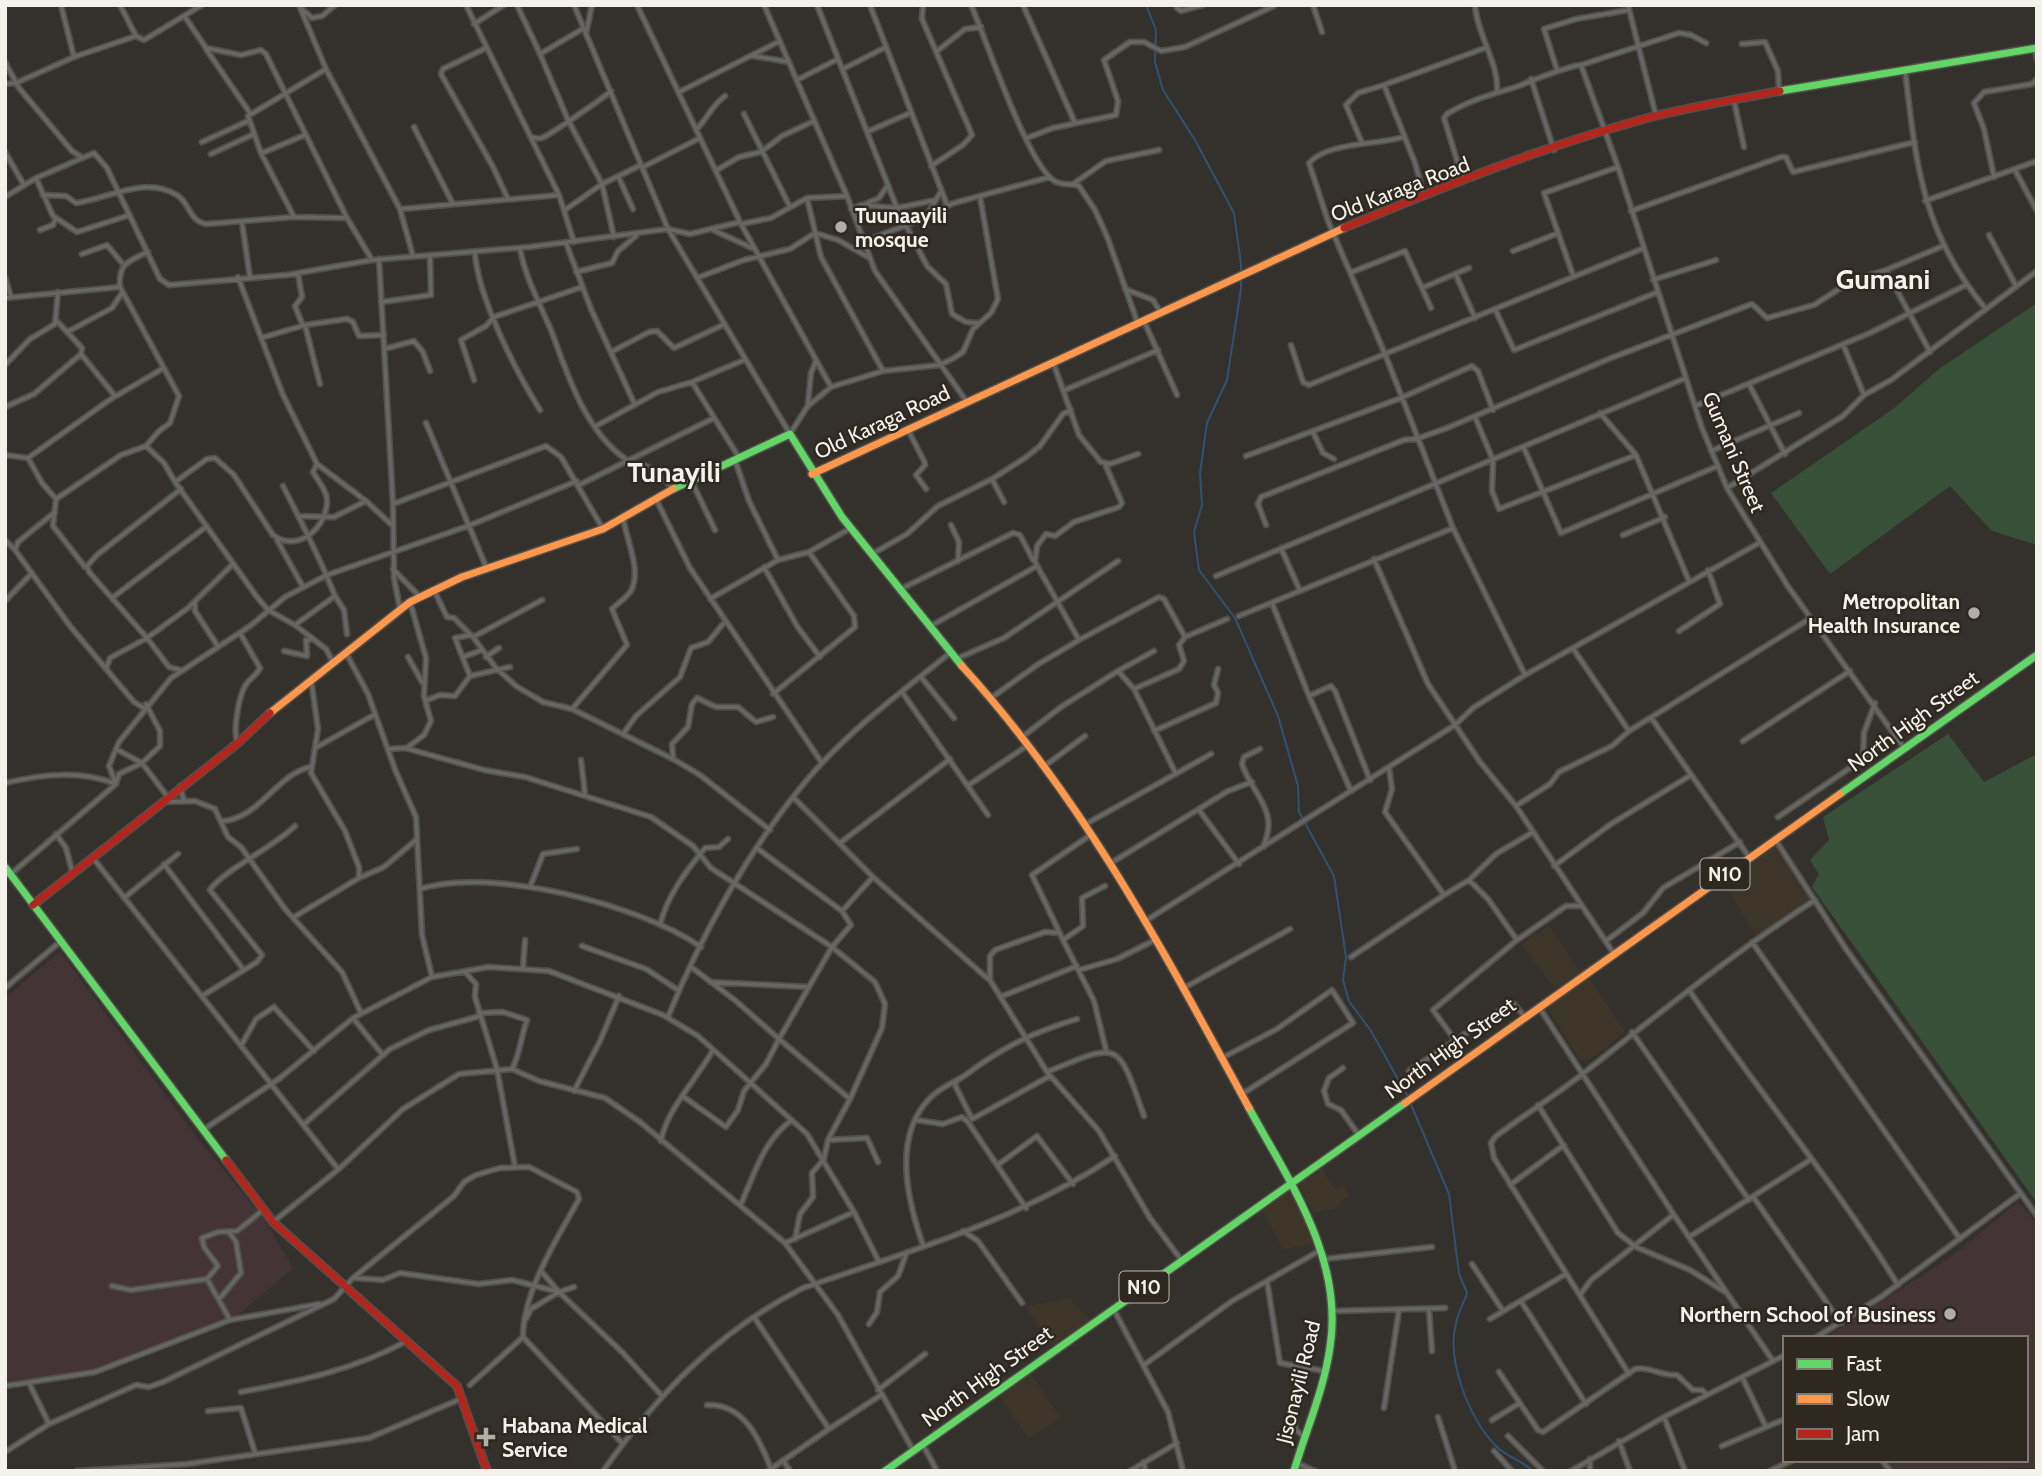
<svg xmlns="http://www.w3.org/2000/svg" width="2042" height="1476" font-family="Cabin,sans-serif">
<rect width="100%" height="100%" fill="#34312c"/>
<path fill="#3e3529" d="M1776,844L1811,898L1756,936L1724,882Z
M1549,925L1580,972L1555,989L1522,944Z
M1589,978L1625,1032L1591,1059L1580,1060L1547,1008Z
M1322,1169L1335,1189L1343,1184L1349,1195L1340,1201L1342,1206L1313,1213L1299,1184Z
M1291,1188L1305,1213L1315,1244L1283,1249L1262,1210Z
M1070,1299L1091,1320L1052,1346L1026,1306Z
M1030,1373L1060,1418L1029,1438L999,1396Z"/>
<path fill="#453436" d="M60,952L196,1136L263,1218L293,1268L238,1315L102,1369L5,1382V998Z
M2018,1202L2037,1224V1468L1892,1471L1885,1460H2026V1338H1825L1951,1257Z"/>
<path fill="#385037" d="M2037,303V545L1992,531L1950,486L1830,574L1771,493L1893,409L1939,369Z
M1948,734L1984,782L2037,754V1203L1812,887L1819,874L1810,860L1829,840L1823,817Z"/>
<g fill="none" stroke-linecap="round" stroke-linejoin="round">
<path stroke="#315275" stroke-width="2" d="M1146,5L1156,30L1155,62L1163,90L1195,140L1234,213L1241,264V289L1227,380L1207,423L1200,473L1202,505L1194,532L1199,570L1235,618L1278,716L1298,786L1299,812L1334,876L1346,957L1343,980L1349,1001L1371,1031L1408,1097
M1410,1102L1449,1194L1459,1274L1467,1293C1464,1303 1458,1313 1456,1323C1446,1362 1470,1420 1497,1447C1507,1457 1523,1461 1533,1471"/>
<g stroke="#52504b" stroke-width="7">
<path id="street" d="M61,5L74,57
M120,5L136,36L144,40L202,5
M299,5L326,69L400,209L413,256
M466,5L559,195L574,242
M517,5L540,54
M574,5L668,229L790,434L807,407L831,387
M637,5L740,222L831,387L883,371L940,365L954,358L963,352L973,329L991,313L998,299L980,197
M764,5L847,196L875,271L967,402
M817,5L897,208L927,266L946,284L952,314L966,322L977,323
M870,5L947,205
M923,5L922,19L972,135L963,145L931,166
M971,5C987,41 1026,160 1053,180C1060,186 1071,183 1079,186L1095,210L1108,239L1138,324
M1023,5L1075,123
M1313,5L1322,32
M1475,5C1477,35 1499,63 1497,91
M1628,5L1656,116
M301,8L312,18L322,16L335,5
M1177,8L1181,11L1203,5
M185,17L206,48L241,55L261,50L266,54L347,218L372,260
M474,24L504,5
M584,28L540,54L568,120L602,184L614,237
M586,34L592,5
M1706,43L1691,35L1679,33L1581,65L1618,167L1702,428L1727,488L1787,585L1904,748
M1742,44L1765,42L1778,71L1779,90
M486,48L443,69L441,74L493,167L508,199
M2035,48L2037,60
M206,49L250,113
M936,52L965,29L981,27
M753,56L789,62
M5,62L19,88L72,151L80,156
M843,69L886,47
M1557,70L1544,29L1576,19L1629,10
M1905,70C1916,164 1922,232 1985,308
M1531,79L1554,150
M797,80L838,59
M5,84L16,83L74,57L136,36
M1384,85L1485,48
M679,92L780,41
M1734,101L1744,147
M744,114L790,207
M414,127L453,204
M696,130C708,118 711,106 725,96
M869,131L910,113
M531,137C535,138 538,139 542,138C550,135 606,96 611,91
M1404,137C1377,145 1328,142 1309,163L1328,221L1385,354L1453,528L1525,675
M1027,138L1053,128L1116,115L1118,101L1104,60L1130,42H1144L1161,51L1185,47L1274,6
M202,142L248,121
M1362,143L1346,105L1358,93L1384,85L1415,163L1424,195
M5,152L24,185
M262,153L305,135
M211,154L254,134
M643,167L700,138
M717,170L739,157L761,152L782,136L814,121
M2015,170L2037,211
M618,176L633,209
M1994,177L1984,129L1974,103L1984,92L2032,84L2037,79
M36,178L53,216L77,232L130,215
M1463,180L1444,118L1447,114C1468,101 1489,95 1513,88C1535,80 1555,70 1580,65
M1073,184L1106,161L1159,150
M43,195L66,196L76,203C108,199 144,175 177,195C190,203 189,222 207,224L294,217L347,218
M5,197L36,178L94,153L107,168L160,279L169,285L287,275L372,260L529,247L668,229L690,234L740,222
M807,198L821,257L883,371
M1925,201L2037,161
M863,205L879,198L888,185
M401,209L559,195
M851,209L861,205L897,208L936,200
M565,210L602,184L641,165
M1631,211L1781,157H1786L1793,172L1915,142
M927,215L954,203L1050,177
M294,217L261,153L248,116L326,69
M242,222L250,278
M741,224L771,218L807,198L847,196
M40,230L53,225L56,218
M713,230L752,248
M1989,235L2016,286
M862,242L920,220L927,215L940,193
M566,243L591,309L635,405
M520,248C525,280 543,308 554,338C569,379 586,430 624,458C629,462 638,463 644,465C656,469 664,480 673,489
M1513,251L1556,234
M475,252C477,295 516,372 540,410
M82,254L107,245L122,263
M379,259L393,504L394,578L400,609
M1886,270L1930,352
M576,272L612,263L618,251L636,236
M1352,272L1405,251L1431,308
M298,273L302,297L295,306L303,326
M1456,275L1475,318
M1573,275L1544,193L1618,167
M5,277L11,297
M238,277L283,395L317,464L366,501L393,526
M697,278L744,260L790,249L815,233L838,240L868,257
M1653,280L1716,260
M120,287C118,264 128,261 148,252
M1422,288L1469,268
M1125,289L1153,300L1161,313
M5,298L120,287L179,396L170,423L159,431L146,446L121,455L56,499
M381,302L431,295L430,255
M1495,309L1514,350L1658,292
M1144,321L1177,395
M305,325L320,384
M69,331L112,308L122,293
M261,338L305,325L347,319L353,322L359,336L384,335
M1843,344L1864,395
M1291,345L1303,382L1309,385L1644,248
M384,349L414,341L423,352L430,371
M611,352L649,332L657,331L674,348L723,325
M1053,362L1079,435L1101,462L1110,464L1138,454
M5,365L30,339L55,324L58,292
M474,380L461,340L486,326L494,317L582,287
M692,382L738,456L735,460L749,501L778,560L710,599
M1749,384L1785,454
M1065,390L1158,350
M116,396L162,369
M808,404L811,373L816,361
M1695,406L1870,333L1966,285
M5,407L34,394L81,354
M1600,413L1636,455L1689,581
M1475,417L1493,460L1492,491L1499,509L1636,455
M426,423L487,569
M596,426L658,392L692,382L744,360
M908,430L924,461L925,465L916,475L926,489
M1313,432L1323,453L1334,459
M146,446L164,463L175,482
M1524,448L1561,533L1718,466
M1711,451L1799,413
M5,455L28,458L42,483L56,499L53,526L85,567
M1246,456L1401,398L1472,366L1478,371L1493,410
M28,458L115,396L81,354L82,348L56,320
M992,479L1004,502
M691,480L715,530
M579,485L714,418
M283,486C301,521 321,560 335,596L295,625L268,610L257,597L175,482L207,459L215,458L234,475L273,535C297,553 326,529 327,502C328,492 318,481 313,472L317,464
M1727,488L1843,416L1864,395L1891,380L2037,271
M181,489L97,555L87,566L89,572L147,638L188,608L233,564
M656,499L690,568L822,763
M393,504L546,446L561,457L603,529
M55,512L18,542L15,550L70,626L134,702L144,708
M298,516L334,517L366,501
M951,525L959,542L958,561
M1266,525L1258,504L1261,497L1404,440L1419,438L1447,428L1611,358L1752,304L1767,318L1814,305L1853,280L1886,270L1943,246
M1623,535L1665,517
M5,540L13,548
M277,540L303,587
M1281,548L1300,591
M872,554L907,534L938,506L992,479L1025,458L1040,446L1063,414L1071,410
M1374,559L1428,684L1480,762L1516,806L1614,954
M778,560L809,552
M764,567L797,626L820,657
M393,569L420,597
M1216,576L1686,378
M434,590L447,617L454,618L473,637L496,668L516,686L543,702L572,709L673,759L700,775L770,830
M899,590L1013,533L1020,535L1033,560
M335,596L344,610L347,634
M112,598L207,526
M5,601L32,573
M195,602V611L217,645
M1272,603L1309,696L1351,791
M1239,616L1453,528
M295,625L326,649L333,662
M929,627L1037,566
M1679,631L1720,604L1708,570
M473,637L542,600
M1079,640L1159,597L1164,599L1185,637
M1574,650L1629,731L1811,618
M284,651L307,656L306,640H309
M346,653L368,694L396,772L416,817L422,935L432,977
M408,657L422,682
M463,657L482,650
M486,657L499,648
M956,659L1004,638L1118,561
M106,669L110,658L147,638L169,667L180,670
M1118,671L1154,651
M470,676L455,638L471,635
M921,677L954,718
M311,679L318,729L311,773L345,831L359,867V878
M1134,689L1179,669L1184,661L1179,645L1185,637L1227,619
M902,692L988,815
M773,694L855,627L854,616L809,552L851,528
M1309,696L1331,686L1335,691L1370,780
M991,698L1037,665L1079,640L1035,562L1037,546L1046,534L1055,536L1074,522L1119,507L1122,503L1105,464
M425,701L440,695L455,696L470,676L510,667
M572,709L627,645L612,609C618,603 628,597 632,589C641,568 626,539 623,517
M1652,719L1749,857
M1154,731L1216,703L1218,693L1214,685L1218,669
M623,734L636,716L680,677L691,648L708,642L723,624
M1022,737L1061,707L1118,671L1134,689L1176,774
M1743,741L1850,671
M238,743C232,733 239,696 245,686C249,679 257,675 260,668L240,633
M408,747L424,735L431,721L424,696L426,658L410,602
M315,748L374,715
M116,749L142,763L167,796
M388,749L405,748L484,770L525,777L651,817L693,846L711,868L832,947L875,982L885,1004L882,1028L850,1099L828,1140L824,1159L812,1173L813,1197L800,1214L795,1239
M1260,749L1244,757L1242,764C1253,796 1280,810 1263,847
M673,758L672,744L688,727L692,704L697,698L716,707H738L756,722L773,717
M1863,758L1896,735
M581,760L585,794
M1046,765L1085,736
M1389,768L1392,789L1385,812L1444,895L1469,880L1488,899L1517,940L1566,906H1581
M5,783C44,774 79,770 116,784
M116,784L109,766L119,742L171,678L250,626L285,597L327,575L468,526L577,481
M969,785L1028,745
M180,786L184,801
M794,798L873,877L988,979
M163,802L195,801L215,809L228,837L241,847L285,909L342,972L361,1013
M1516,806L1550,784L1559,772L1612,746L1629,731
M1199,810L1239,864
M1778,817L1863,759L1864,733L1875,703
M222,821C259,819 276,775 310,767
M1086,824L1211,754
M56,834L66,848L72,871
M1775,839L1846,949L2037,1216
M840,843L950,759
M758,849L842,911
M93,858L338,1169
M1111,863L1228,791L1252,782
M164,864L243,969
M1554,866L1611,824L1691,775
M12,873L116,784L119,774L142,763L160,746V731L146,704
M1469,880L1496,854L1533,832
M1105,886L1082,898L1083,926L1063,940L1094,1001L1106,1050
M530,887L543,854L577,849
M420,889C490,866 641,905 701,947
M124,898L178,854
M294,917L359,878L384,867L416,840
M1147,920L1455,725L1473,708L1525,675L1759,543
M660,925C667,896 686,871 705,848L719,847L728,839
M1060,933L1045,932L995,950L990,956V980L1047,1072L1099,1131L1150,1218L1182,1261
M1063,940L1032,875L1092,834
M1606,941L1643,913L1663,888L1740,842
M1752,942L1960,1239
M582,946L646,969L678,990
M1351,957L1444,895
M691,967L736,1001L779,1039L832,947L851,925L842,911L873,877
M523,968L525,940
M1079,970L1117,959L1157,939
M465,972L476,984L475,997L497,1069L515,1167
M710,982L809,987
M5,988L61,941
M1184,988L1290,929
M1689,990C1757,1090 1835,1183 1898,1285
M202,996L257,962L262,955L210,890C222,871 274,847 295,826
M1000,997L1077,966
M1539,1007L1674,1215L1773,1361
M479,1013L503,1012L527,1020C521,1036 520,1055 512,1069
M668,1017C701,935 749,849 806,781C847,732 900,693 950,653
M353,1018L382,1054
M1632,1032L1749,1200
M1455,1040L1433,1010L1517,940
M241,1046L256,1019L274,1007L314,1051
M1222,1058L1277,1029L1332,990L1353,1023L1242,1094
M1343,1068L1329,1078L1324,1091L1328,1104L1341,1110L1358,1134
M1409,1071L1508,1005L1514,1004L1524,1016
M1047,1072C1120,1042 1117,1039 1144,1116
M957,1081L955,1085L972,1119L1050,1076
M574,1091L600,1041L619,996
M684,1097L726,1127L738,1110L744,1091L766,1064L779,1039L850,1099
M1538,1105L1618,1233L1636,1247L1690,1270L1725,1292
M916,1120L943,1124L962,1117L968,1122L1026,1208
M303,1125L390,1049L429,1030L480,1016
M203,1130L280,1078L353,1018L432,977L489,967L549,971L663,1015L698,1036L735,1069L807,1134L854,1212L879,1262
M828,1140L867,1138L878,1162
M661,1141C666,1110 697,1079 713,1050
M999,1164L1037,1136L1073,1184
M1510,1185L1564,1145
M1754,1198L1841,1323
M741,1204C754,1175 764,1139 792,1120
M273,1222L340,1168L403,1109L459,1074L512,1069L539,1081L605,1098L640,1122L785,1243L838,1315L913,1450
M963,1231L978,1241L1022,1303
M1689,1237L1810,1160
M785,1243L854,1212
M923,1245C907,1200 892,1135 931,1097C941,1087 956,1082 967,1074C1003,1047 1034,1032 1077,1019
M1324,1259L1432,1247
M1472,1264L1503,1311
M541,1271L559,1292L574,1287
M355,1278L383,1280L400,1273L479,1284L512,1280L559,1292
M207,1279L218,1266L204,1247L202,1238L218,1232L237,1231L263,1210
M1267,1281L1280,1363L1324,1371
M112,1286L131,1290L207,1279L230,1320
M1580,1295L1591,1280L1673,1215
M220,1298L241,1273L236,1242L229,1232
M1521,1301L1586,1404
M1114,1310L1168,1412L1183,1471
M1429,1310L1432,1351
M1333,1311L1445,1308
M754,1317L829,1429L881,1395
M526,1319L531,1309L559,1292L623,1353L662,1396
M1490,1319L1566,1274
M869,1324L877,1312L880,1292L898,1276L907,1252
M523,1337L622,1443
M1815,1338L1881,1297L2021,1193
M1144,1365L1232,1301L1319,1251
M1499,1372L1538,1430L1543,1432L1635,1369C1649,1366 1661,1376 1677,1375L1693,1390H1702L1707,1395
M1629,1374L1494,1158L1491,1143L1495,1137C1524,1115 1556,1095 1585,1072C1661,1012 1734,952 1815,900
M1743,1379L1766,1427
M29,1383L49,1424
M5,1386L95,1372L230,1320L319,1304
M878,1390L925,1354
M241,1392C300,1381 353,1370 405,1342
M707,1405C744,1403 760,1440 771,1469
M1384,1408L1399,1310
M1295,1410V1429L1304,1437
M208,1411L241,1408L255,1453
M1438,1417L1455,1471
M1664,1417L1685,1471
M1492,1420L1520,1403
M1508,1436L1543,1471
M1619,1441L1630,1471
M923,1445L937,1471
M1722,1446L1785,1419
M1494,1451L1512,1471
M5,1452L49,1424L136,1385L149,1387L163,1382L334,1299L353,1278L454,1196L464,1182L476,1175L500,1168L529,1167L577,1192L579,1199C557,1239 523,1291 523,1337L470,1385
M783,1460L790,1471
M1882,1460L1890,1471
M1144,1462L1145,1471
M1296,1463L1315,1471
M77,1471L187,1464L369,1438L463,1398
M603,1471C658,1394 718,1331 803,1288C910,1251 1020,1220 1115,1156
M768,1471L829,1429
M1130,1471L1177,1443
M1571,1471L1664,1417L1785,1355
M1590,1471V1459
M1770,1471L1793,1460"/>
</g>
<g stroke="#52504b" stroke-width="10">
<path id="fast" d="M1780,91L2037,48
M673,489L790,434L842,517L962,666
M1840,794L2037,655
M5,867L226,1160
M1249,1108C1289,1181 1344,1259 1330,1347C1324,1390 1306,1430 1294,1471
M885,1471L1405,1103"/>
</g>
<g stroke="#52504b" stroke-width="10">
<path id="slow" d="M812,474L1344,228
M962,666C1084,800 1163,950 1249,1108
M270,713L410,602L462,577L603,529L673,489
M1405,1103L1840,794"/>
</g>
<g stroke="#52504b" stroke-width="10">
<path id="jam" d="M1344,228C1445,186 1549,144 1655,116C1696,106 1738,99 1780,91
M33,905L238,743L270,713
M226,1160L273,1222L457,1386L487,1471"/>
</g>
<use href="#street" stroke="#666765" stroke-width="3.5"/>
<use href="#fast" stroke="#63d668" stroke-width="7"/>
<use href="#slow" stroke="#ff974d" stroke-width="7"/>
<use href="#jam" stroke="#b3261e" stroke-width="7"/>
</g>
<g fill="#b1aea8" stroke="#2e281f" stroke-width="2.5">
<circle cx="841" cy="227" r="7"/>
<circle cx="1974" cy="613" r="7"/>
<circle cx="1950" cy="1314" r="7"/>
<path d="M482.5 1426.5h7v7h7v7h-7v7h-7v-7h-7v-7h7z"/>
</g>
<g text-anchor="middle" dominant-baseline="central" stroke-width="5" stroke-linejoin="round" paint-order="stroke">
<g fill="#2e281f" stroke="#b9b5ae" stroke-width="2">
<rect x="1700.5" y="858.5" width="49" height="31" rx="5"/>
<rect x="1119.5" y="1271.5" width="49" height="31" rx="5"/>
</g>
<g font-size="19" font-weight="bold" fill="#f5f1eb">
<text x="1725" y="874">N10</text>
<text x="1144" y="1287">N10</text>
</g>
<g font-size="21" fill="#f5f1eb" stroke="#2e281f">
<text transform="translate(1400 189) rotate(-21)">Old Karaga Road</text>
<text transform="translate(882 422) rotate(-25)">Old Karaga Road</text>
<text transform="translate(1734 452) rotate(67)">Gumani Street</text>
<text transform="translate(1913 721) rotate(-36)">North High Street</text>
<text transform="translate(1450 1048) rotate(-36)">North High Street</text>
<text transform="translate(987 1376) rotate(-36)">North High Street</text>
<text transform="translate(1298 1382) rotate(-76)">Jisonayili Road</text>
</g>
<g font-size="21" font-weight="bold" fill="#f5f1eb" stroke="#2e281f" text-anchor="start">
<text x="855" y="215">Tuunaayili<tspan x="855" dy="24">mosque</tspan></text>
<text x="1960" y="601" text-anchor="end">Metropolitan<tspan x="1960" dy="24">Health Insurance</tspan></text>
<text x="1936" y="1314" text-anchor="end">Northern School of Business</text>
<text x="502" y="1425">Habana Medical<tspan x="502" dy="24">Service</tspan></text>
</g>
<g font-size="28" font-weight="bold" fill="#f5f1eb" stroke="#2e281f">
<text x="1883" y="279">Gumani</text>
<text x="674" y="472">Tunayili</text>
</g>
</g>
<rect width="2042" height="1476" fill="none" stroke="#f5f1eb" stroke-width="14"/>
<rect x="1783" y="1336" width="245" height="126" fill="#2e281f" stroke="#7e7871" stroke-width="2"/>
<rect x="1797" y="1359" width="35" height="10" fill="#63d668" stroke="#7e7871" stroke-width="2"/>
<text x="1846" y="1371" font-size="21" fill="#f5f1eb">Fast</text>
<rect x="1797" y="1394" width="35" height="10" fill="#ff974d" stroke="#7e7871" stroke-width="2"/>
<text x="1846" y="1406" font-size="21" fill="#f5f1eb">Slow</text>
<rect x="1797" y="1429" width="35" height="10" fill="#b3261e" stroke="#7e7871" stroke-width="2"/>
<text x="1846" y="1441" font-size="21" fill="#f5f1eb">Jam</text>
</svg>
